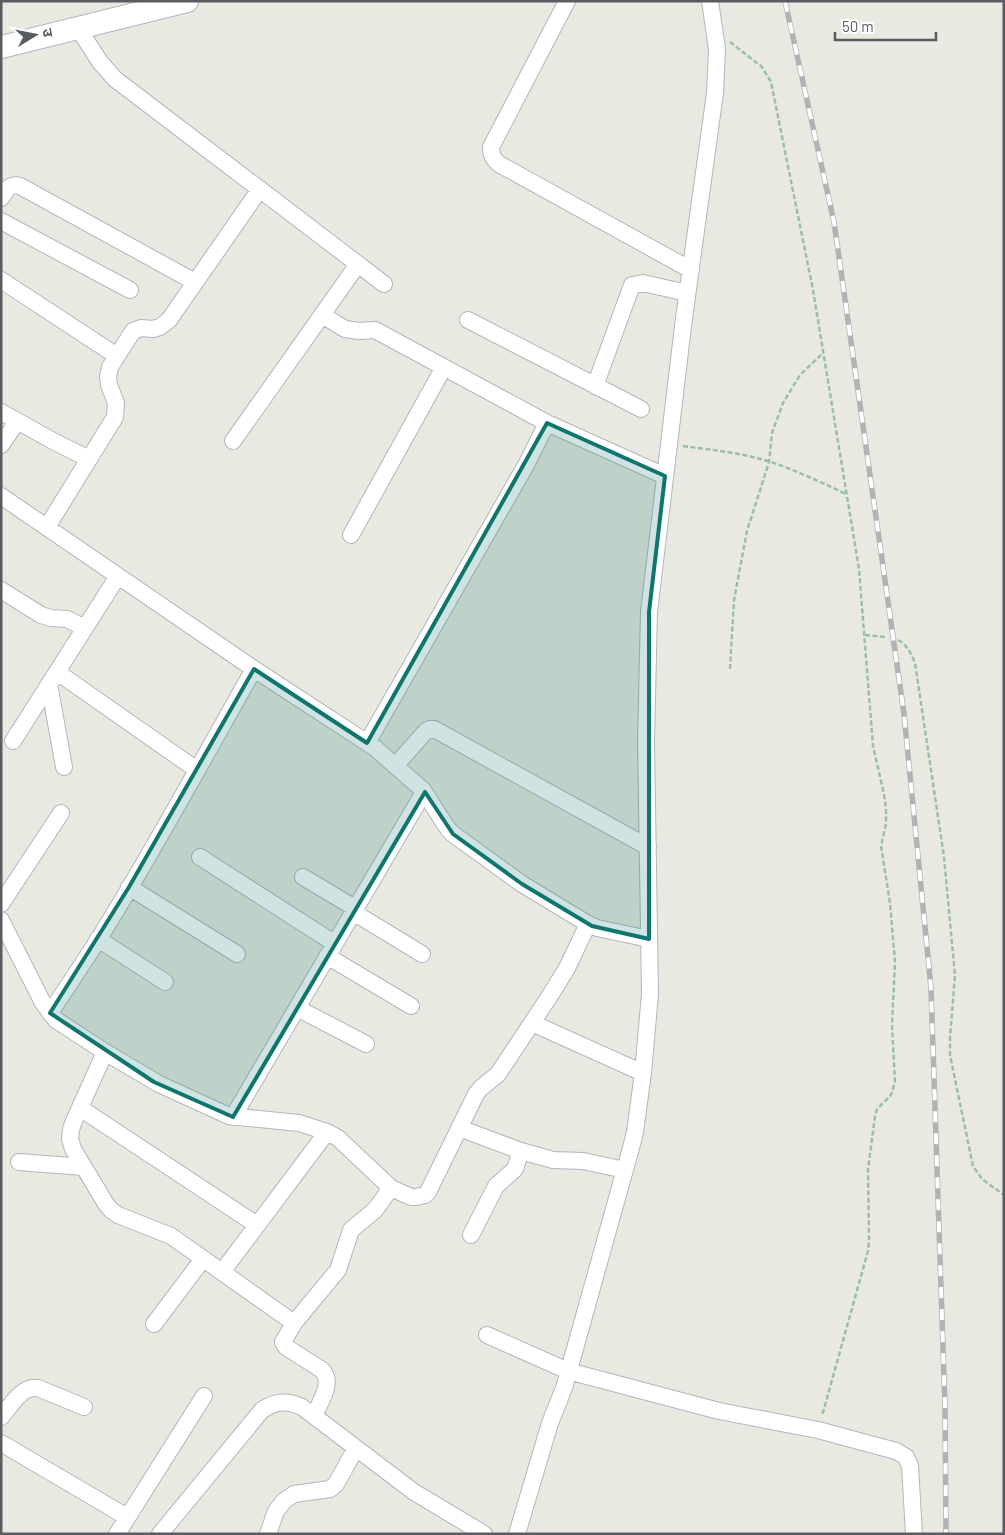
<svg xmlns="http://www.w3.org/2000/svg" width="1005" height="1535" font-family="Barlow,'Noto Sans Devanagari',sans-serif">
<rect width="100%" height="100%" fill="#eae9e1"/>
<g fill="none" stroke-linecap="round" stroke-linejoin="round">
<g stroke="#b3b6ba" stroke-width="18">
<path id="minor" d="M567,1L491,147C491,155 493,159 499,164L691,270
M78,28L100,62L115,79L384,284
M1,198C7,190 9,183 20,186L195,282
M1,221L130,290
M1,280L117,356
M322,315L345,329L359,331L375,330L547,423L665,476
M468,320L641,409
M595,386L632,285L643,283L687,293
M1,412L53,441L89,459
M233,441L358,264
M1,445L17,422
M1,496L254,669L375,748L423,790L448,829L453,834L522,884L588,924L597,928L649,939
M47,527L115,417L116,403L109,385L108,377L110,367L133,331L141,328L153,329L160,327L169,320L260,189
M351,535L444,367
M1,590L41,615L51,618L67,619L85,628
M57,672L197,770
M49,684L64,767
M13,741L118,576
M367,743L526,465L547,423
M395,766L426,731L430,729H434L648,847
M200,857L334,943
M303,877L355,908
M129,887L237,954
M1,904L61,813
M353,912L422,954
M1,920L43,1003L56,1020L105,1052L159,1084L229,1116L299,1123L327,1132L338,1138L391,1188L411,1197H416L425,1195L428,1192L476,1094L481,1088L498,1074L551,994L567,968L588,924
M98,939L165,982
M327,956L411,1006
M297,1008L366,1044
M50,1013C66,989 82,965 98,940C153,852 203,759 254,669
M532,1023L643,1073
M105,1052L74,1121L71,1129L70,1139L73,1149L106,1204L111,1210L118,1215L171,1236L294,1323
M80,1108L257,1225
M233,1117L424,792
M459,1128L521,1151L553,1160L583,1161L625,1170
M19,1162L83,1167
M471,1235L496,1186L515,1169L521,1151
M222,1272L327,1132
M154,1324L203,1259
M487,1335L568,1371L719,1411L818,1430L896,1451L906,1457L910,1466L914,1534
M314,1416C320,1402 334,1382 322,1370L286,1347L283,1342L294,1323L338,1270L351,1230L375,1210L391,1188
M1,1417C11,1406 21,1386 38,1388L84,1407
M1,1443L127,1517
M117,1534L204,1396
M160,1534L262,1410C276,1401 287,1400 302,1407L414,1492L484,1534
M268,1534L276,1511L284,1501L294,1494L330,1489L336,1484L356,1448
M517,1534L550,1423L564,1388L631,1148L635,1132L643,1073L650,994L646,741L649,612L684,318L715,93L717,49L710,1"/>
</g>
<g stroke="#b2b5ba" stroke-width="24">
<path id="secondary" d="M1,47L187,1"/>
</g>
<path stroke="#9abfa7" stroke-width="2.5" stroke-dasharray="5 2.5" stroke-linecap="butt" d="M730,42L762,67L771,82L813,290L859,569L873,746L884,794L886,809V824L881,846L890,903L895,962L892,1025L895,1082L891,1095L877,1109L875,1116L868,1170L869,1240L868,1251L822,1416
M683,446C713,450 743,453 771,462C797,471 821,482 846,494
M865,635L885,637
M898,640C907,645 911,653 915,663L944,857L955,975L950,1038V1055L973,1166L982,1179L1004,1195
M730,669L734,600L747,531L769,462L772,433L783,403L800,375L823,353"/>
<use href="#minor" stroke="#fff" stroke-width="16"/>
<use href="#secondary" stroke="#fff" stroke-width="22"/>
<g stroke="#b1b2b2" stroke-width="5.5">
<path id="rail" d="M785,1L834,222L904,714L931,988L945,1407L946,1534"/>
</g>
<use href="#rail" stroke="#fff" stroke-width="4" stroke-dasharray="11" stroke-linecap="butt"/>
</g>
<path fill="#0f766e" fill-opacity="0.2" stroke="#0f766e" stroke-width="4" stroke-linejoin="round" d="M547,423L665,476L649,612V939L592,926L522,884L453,834L425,792L233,1117L154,1082L50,1013L129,887L254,669L367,743Z"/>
<rect width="1005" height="1535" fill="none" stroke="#595c60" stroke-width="5"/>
<g transform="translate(35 35) rotate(80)" stroke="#ffffff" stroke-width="4" paint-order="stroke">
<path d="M0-4L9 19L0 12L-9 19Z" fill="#595c60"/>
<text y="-8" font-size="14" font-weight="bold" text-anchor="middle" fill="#595c60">उ</text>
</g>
<path d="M835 32v8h101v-8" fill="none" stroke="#595c60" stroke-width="2.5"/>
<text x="842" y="32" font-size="15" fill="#595c60" stroke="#ffffff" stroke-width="4" paint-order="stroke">50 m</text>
</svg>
